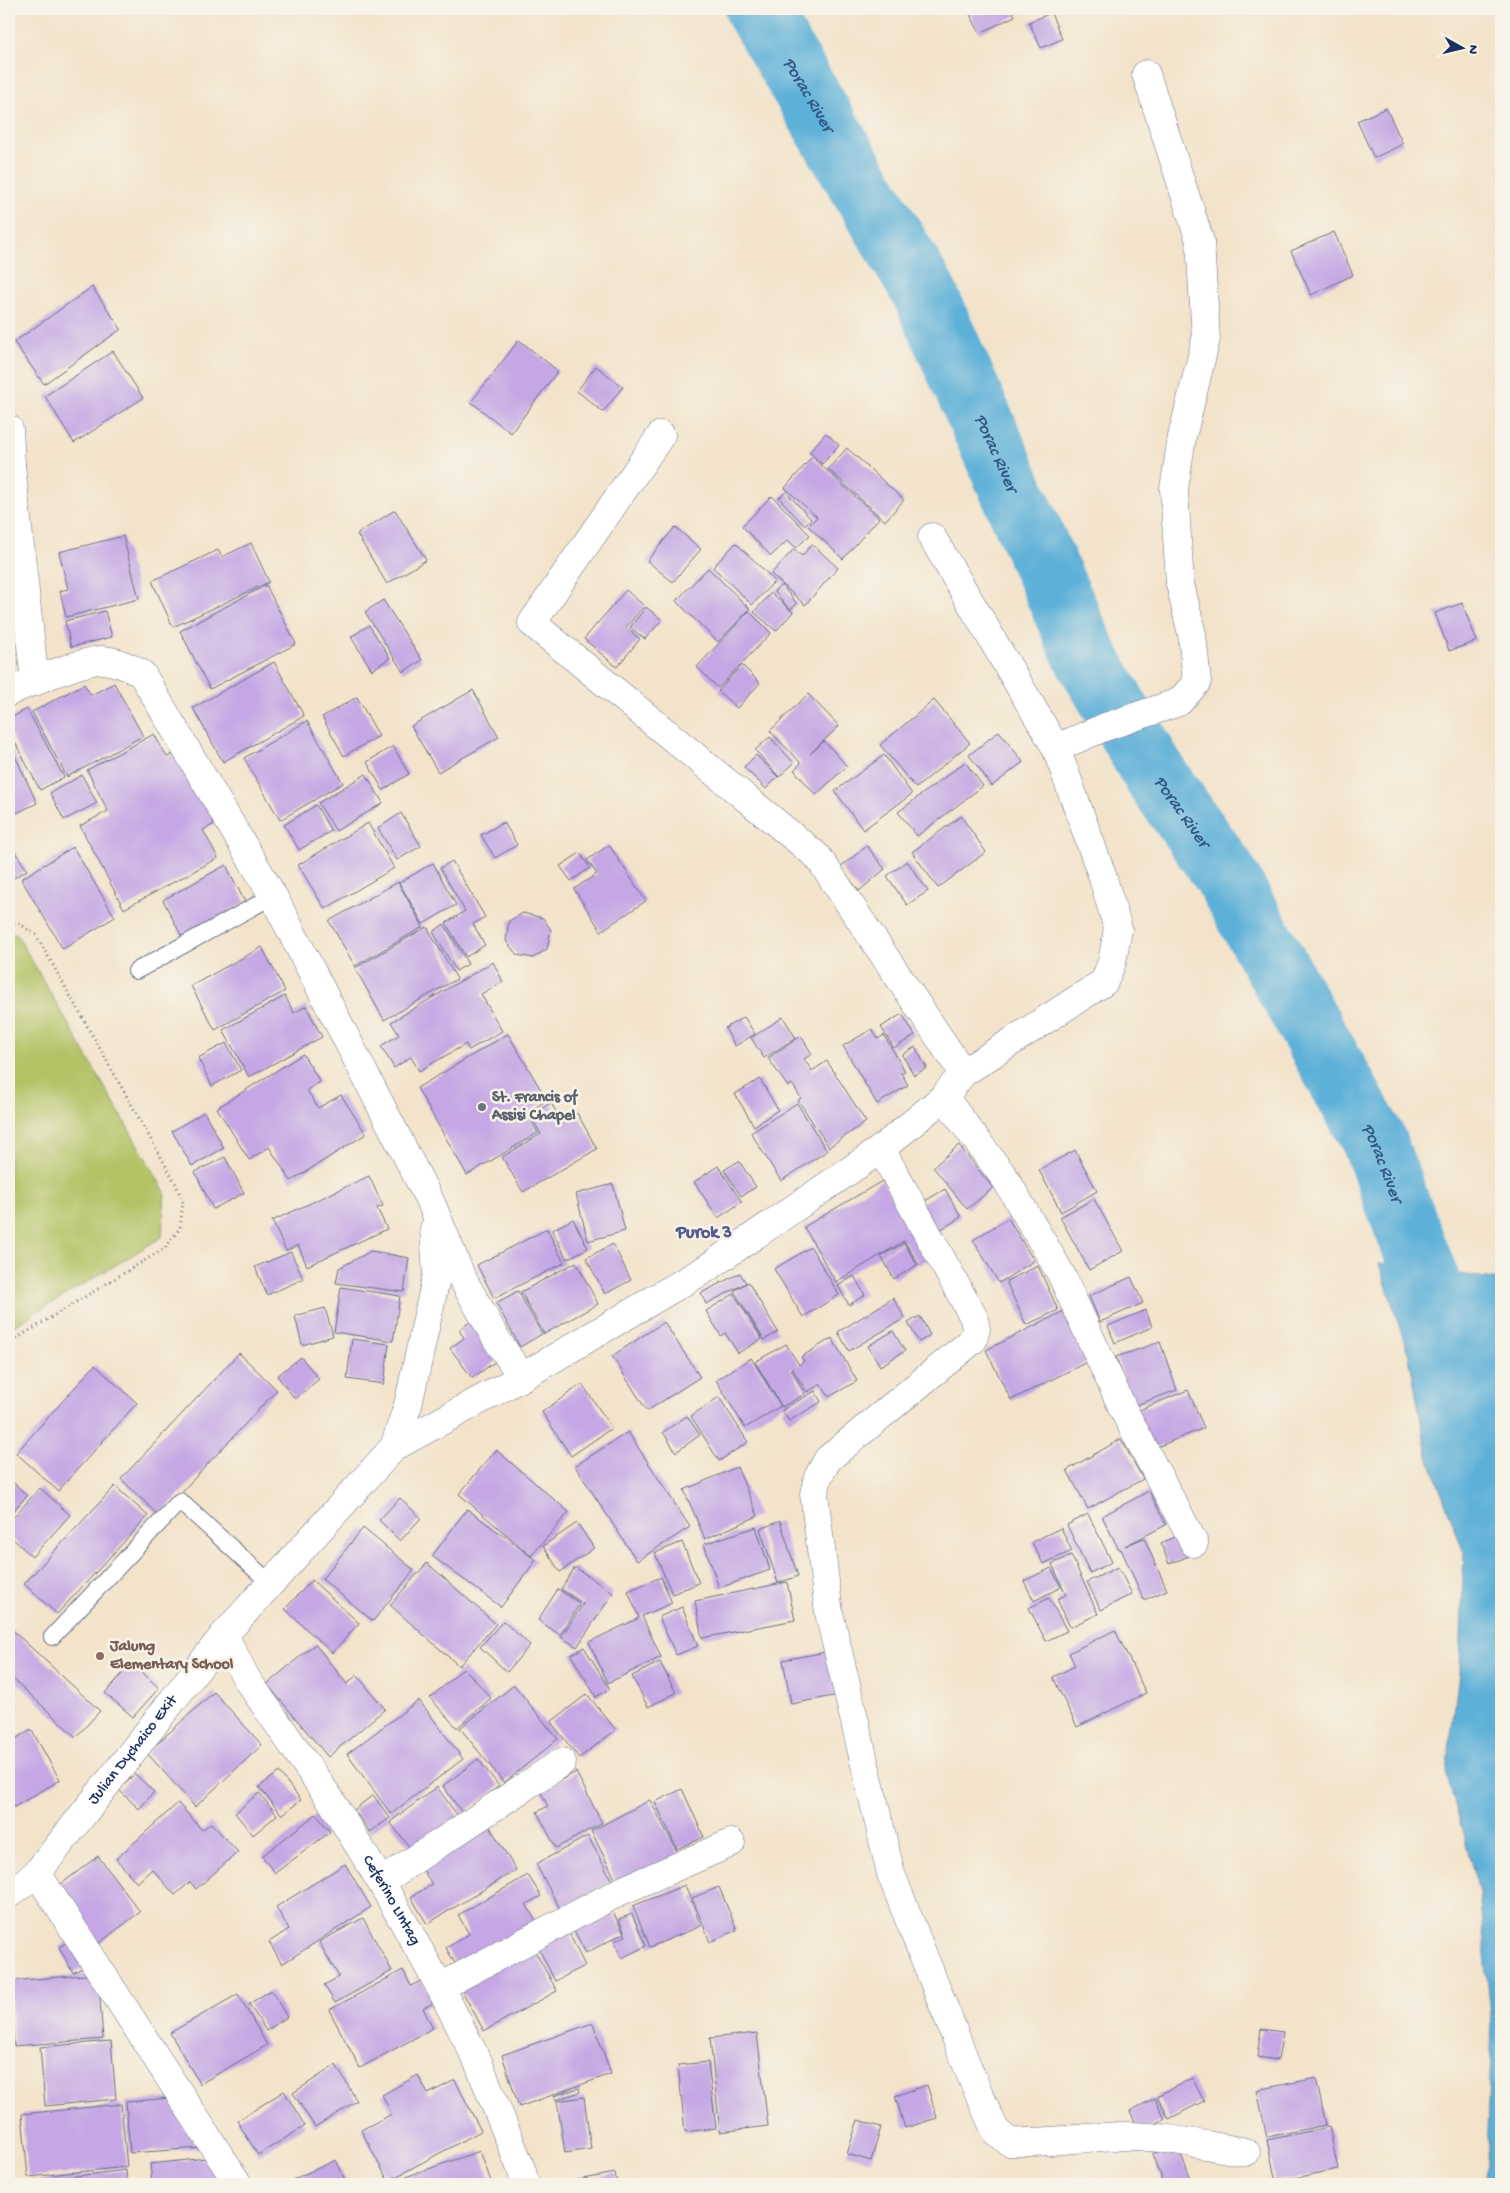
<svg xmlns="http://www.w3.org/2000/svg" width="1510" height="2193" font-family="'Gochi Hand',sans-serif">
<rect width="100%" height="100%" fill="#f7f3e8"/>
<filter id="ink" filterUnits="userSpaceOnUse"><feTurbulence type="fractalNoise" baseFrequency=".02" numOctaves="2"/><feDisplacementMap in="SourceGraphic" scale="10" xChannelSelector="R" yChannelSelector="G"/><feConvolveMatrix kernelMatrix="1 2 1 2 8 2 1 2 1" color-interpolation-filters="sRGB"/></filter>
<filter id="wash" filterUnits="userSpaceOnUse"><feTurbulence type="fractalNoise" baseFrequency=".0096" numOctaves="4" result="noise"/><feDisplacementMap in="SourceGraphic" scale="20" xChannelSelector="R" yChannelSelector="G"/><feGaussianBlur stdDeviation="1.12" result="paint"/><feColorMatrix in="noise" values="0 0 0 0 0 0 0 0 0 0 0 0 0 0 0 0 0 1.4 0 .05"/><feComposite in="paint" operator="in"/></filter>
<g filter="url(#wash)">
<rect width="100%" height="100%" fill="#f3e3ca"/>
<path fill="#b3c265" stroke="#677862" d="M9,933L17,935L165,1192L162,1237L9,1329Z"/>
<path fill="#5db0d8" stroke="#3c709b" d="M1379,1263L1501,1280V2184H1486L1492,2026L1479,1891L1446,1772L1460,1667L1464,1553L1427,1453L1409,1356Z"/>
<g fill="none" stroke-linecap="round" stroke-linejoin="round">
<path stroke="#5db0d8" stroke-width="65" id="s1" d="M757,9L924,292L1085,655L1157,778L1223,871L1373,1139L1455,1354"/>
</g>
<g id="blocks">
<path fill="#c4a7e4" d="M967,9H1011L1015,16L980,33Z
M1051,13L1062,39L1041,48L1029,22Z
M1386,108L1403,144L1374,158L1357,121Z
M1334,232L1353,275L1311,295L1291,251Z
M92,287L121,329L44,384L14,342Z
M519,340L558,371L511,433L471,402Z
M113,351L143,398L74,443L45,396Z
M596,366L623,387L603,412L577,391Z
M826,433L839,445L822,464L809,452Z
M847,448L904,500L885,521L828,469Z
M812,457L879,518L843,559L808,526L817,517L785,488Z
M786,492L811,519L804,525L779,498Z
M772,496L810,535L796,548L788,540L771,556L742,526Z
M395,510L426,560L387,584L357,534Z
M675,527L701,549L673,582L647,561Z
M123,536L139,599L66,617L60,591L68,589L59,552Z
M251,543L269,582L173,627L152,581L218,550L222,557Z
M736,543L775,581L752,605L713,567Z
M812,544L838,568L805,605L771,574L794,549L802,556Z
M708,568L750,609L718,642L676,601Z
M266,585L296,644L210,689L180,631Z
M782,585L797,604L790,610L774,591Z
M626,590L644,606L626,627L640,639L617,667L584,639Z
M771,593L793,612L776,631L754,612Z
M383,600L422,660L403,672L365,612Z
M1462,603L1477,641L1449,651L1435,613Z
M646,607L662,620L645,639L630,627Z
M105,611L112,637L71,647L65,621Z
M749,611L771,633L718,688L697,667Z
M369,625L390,658L372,670L351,637Z
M274,662L304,716L223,762L193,708Z
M742,665L760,683L737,708L718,691Z
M114,683L143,736L67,777L32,712L84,684L91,695Z
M473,690L499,737L438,772L411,726Z
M808,694L839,726L810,754L824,741L847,766L816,795L794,770L801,763L770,731Z
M357,697L379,736L344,756L322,717Z
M934,700L970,743L916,788L880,745Z
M27,709L64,777L40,790L9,731V719Z
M307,721L343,783L280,820L244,758Z
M999,731L1023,762L992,786L969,755Z
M154,734L167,757L180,751L218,822L203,830L218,858L124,909L80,826L108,811L87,770Z
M770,737L794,763L779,777L755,750Z
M9,743L37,803L9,817Z
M393,746L409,774L383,790L367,762Z
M756,755L778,777L766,789L744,767Z
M884,755L912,794L863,830L835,791Z
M965,762L983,786L917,836L898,812Z
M366,774L383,803L336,831L318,803Z
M82,775L97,803L64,820L50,793Z
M316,805L331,831L299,850L284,825Z
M401,813L421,846L397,860L378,828Z
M961,816L986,852L938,888L912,852Z
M504,822L517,845L495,858L481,835Z
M368,823L394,868L325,909L298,865Z
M9,843L27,870L9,881Z
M609,845L646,901L601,931L574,889L597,874L587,860Z
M867,846L885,869L859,891L840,867Z
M73,847L115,917L63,949L21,879Z
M580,853L590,868L571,881L560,866Z
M452,861L485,917L473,924L485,945L466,957L446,923L465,911L440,868Z
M907,861L928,891L907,905L887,876Z
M433,863L456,905L423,924L399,883Z
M226,865L245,902L182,937L163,900Z
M398,882L423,927L355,966L329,921Z
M523,913L543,918L551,930L547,949L533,958L517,955L506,941L509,921Z
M444,924L468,964L456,971L433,932Z
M427,927L457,979L384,1020L355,968Z
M262,947L285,991L215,1030L191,986Z
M493,962L503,982L481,994L502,1031L469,1050L466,1044L419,1071L411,1057L394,1068L381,1046L399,1035L391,1022Z
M285,996L294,1013L306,1006L322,1037L249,1077L223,1030Z
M902,1014L915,1035L894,1048L881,1027Z
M744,1017L755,1034L735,1046L725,1028Z
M783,1017L796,1038L764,1058L751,1038Z
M872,1029L878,1039L884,1035L905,1071L901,1073L908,1085L877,1104L843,1046Z
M508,1034L547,1100L527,1113L538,1133L467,1175L417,1088Z
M801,1036L812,1054L804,1059L812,1071L827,1061L866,1122L829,1147L798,1100L801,1098L792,1084L788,1087L768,1058Z
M226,1043L241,1070L212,1086L198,1058Z
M915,1047L927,1068L914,1075L902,1055Z
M303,1054L320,1082L307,1090L318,1108L341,1095L366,1134L291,1181L269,1147L249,1160L217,1108Z
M760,1079L778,1110L754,1126L735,1094Z
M551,1103L562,1122L577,1113L597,1149L523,1192L502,1157L541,1134L530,1115Z
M797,1103L827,1151L781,1181L751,1133Z
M204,1112L224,1148L192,1166L172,1131Z
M959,1145L993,1188L967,1209L933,1167Z
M1075,1150L1097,1191L1061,1212L1039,1170Z
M225,1157L244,1193L213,1209L195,1172Z
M739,1161L756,1187L741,1196L724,1170Z
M718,1166L742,1202L718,1218L694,1182Z
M369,1176L383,1206L377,1208L387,1229L307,1266L298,1245L286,1251L272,1221Z
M882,1181L930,1258L919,1265L904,1241L836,1282L804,1227Z
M613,1184L625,1231L588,1241L576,1194Z
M945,1189L961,1217L932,1235L915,1207Z
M1094,1199L1123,1251L1089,1270L1060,1217Z
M1008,1218L1034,1261L999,1283L973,1240Z
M573,1219L588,1248L567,1259L552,1230Z
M547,1229L564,1263L494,1298L477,1265Z
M904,1243L917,1265L894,1279L881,1256Z
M613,1244L631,1280L605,1294L586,1258Z
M811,1247L839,1295L803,1317L774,1269Z
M371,1251L409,1258L404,1292L336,1283L339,1268Z
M291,1252L303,1279L267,1295L255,1267Z
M576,1262L598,1304L544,1334L521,1292Z
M1038,1266L1058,1310L1026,1325L1006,1281Z
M740,1273L746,1283L706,1304L701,1293Z
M854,1276L865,1295L849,1305L838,1286Z
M1131,1277L1143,1303L1100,1322L1089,1296Z
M748,1282L778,1332L764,1340L734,1291Z
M341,1287L400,1296L393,1341L334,1332Z
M518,1291L542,1334L520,1347L496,1303Z
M734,1294L762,1339L738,1353L725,1333L721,1336L706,1311Z
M893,1298L905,1318L849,1351L838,1332Z
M325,1308L333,1336L302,1345L295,1316Z
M1068,1309L1093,1359L1011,1400L986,1350Z
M1146,1310L1152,1327L1115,1343L1108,1326Z
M920,1316L930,1335L919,1342L908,1323Z
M475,1318L502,1357L472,1378L450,1348L464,1338L459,1330Z
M664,1322L700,1377L647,1411L612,1356Z
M893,1331L905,1351L880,1366L868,1346Z
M832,1338L857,1381L829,1397L821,1384L807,1392L792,1368L791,1369L805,1394L782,1407L755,1362L786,1344L799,1365L804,1361L801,1357Z
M352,1339L389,1344L384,1384L347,1379Z
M1160,1342L1177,1390L1133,1406L1116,1357Z
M239,1353L277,1390L159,1516L121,1479Z
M301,1357L319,1379L295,1399L277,1376Z
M751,1358L781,1406L745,1428L716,1380Z
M95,1365L137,1403L58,1491L16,1453Z
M582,1384L612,1428L571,1456L542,1412Z
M1188,1390L1204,1428L1147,1451L1132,1413Z
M815,1391L821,1402L789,1421L782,1410Z
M719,1397L748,1442L719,1461L691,1416Z
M687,1416L700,1435L676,1452L663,1432Z
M628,1432L690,1527L637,1561L575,1466Z
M1121,1439L1143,1479L1088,1509L1067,1470Z
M496,1450L569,1512L531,1556L459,1494Z
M737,1467L758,1516L705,1539L684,1490Z
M9,1478L27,1496L9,1515Z
M115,1486L148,1516L57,1614L24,1584Z
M40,1488L70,1515L32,1557L9,1535V1522Z
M1149,1491L1166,1525L1125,1546L1144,1538L1167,1590L1144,1600L1121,1549L1119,1550L1102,1516Z
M400,1498L421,1518L400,1541L379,1520Z
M467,1509L536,1560L501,1607L432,1556Z
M1088,1514L1112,1562L1090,1573L1067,1525Z
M780,1521L798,1576L778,1583L760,1529Z
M577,1523L594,1548L560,1572L543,1546Z
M756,1527L770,1570L719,1588L704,1544Z
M363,1528L414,1570L373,1621L322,1579Z
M1061,1528L1072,1551L1043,1564L1032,1542Z
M1183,1534L1192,1555L1169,1564L1161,1543Z
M682,1542L699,1583L672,1594L655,1553Z
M1071,1555L1098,1614L1070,1627L1057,1599L1066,1595L1052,1564Z
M427,1563L496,1624L459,1666L390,1605Z
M575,1567L613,1593L577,1647L561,1637L583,1604L561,1589Z
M1118,1567L1132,1594L1101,1610L1087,1582Z
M1051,1568L1061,1587L1034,1601L1024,1581Z
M661,1577L672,1603L642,1616L661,1657L608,1683L589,1642L639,1618L628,1591Z
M312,1580L359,1623L332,1653L285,1609Z
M787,1582L795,1620L702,1638L695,1601Z
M558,1589L580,1604L560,1635L538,1620Z
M1049,1598L1067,1631L1046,1641L1029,1608Z
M682,1607L698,1646L676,1655L659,1617Z
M503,1621L530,1645L507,1672L480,1647Z
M9,1627L100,1711L76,1737L9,1675Z
M1115,1630L1146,1693L1077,1727L1053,1677L1075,1666L1069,1653Z
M315,1644L347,1684L357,1675L385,1709L328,1757L267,1684Z
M584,1647L610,1689L596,1697L571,1655Z
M836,1650L844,1694L791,1704L783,1660Z
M660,1662L676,1693L648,1707L632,1676Z
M132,1663L159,1688L133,1717L105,1693Z
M464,1668L491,1698L457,1728L430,1698Z
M514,1685L558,1739L504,1783L460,1728Z
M214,1692L262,1745L195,1807L147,1753Z
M587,1694L616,1730L579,1758L551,1722Z
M419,1700L463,1759L391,1814L347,1754Z
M31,1729L60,1780L9,1810V1743Z
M478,1759L499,1786L463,1814L443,1786Z
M279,1772L301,1800L282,1815L259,1787Z
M576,1772L602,1823L556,1848L537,1812L548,1806L540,1791Z
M135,1774L154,1792L139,1809L119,1790Z
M437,1787L460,1819L414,1853L390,1822Z
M682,1789L704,1837L677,1849L655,1802Z
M259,1793L277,1815L253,1835L235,1813Z
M373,1795L390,1818L370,1832L354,1810Z
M650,1800L680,1857L620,1888L591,1831Z
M178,1803L202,1830L211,1823L238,1852L196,1889L190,1882L175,1895L152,1869L137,1883L116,1859Z
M316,1814L330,1832L275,1873L262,1856Z
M487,1822L516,1870L427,1924L411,1897L432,1884L419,1864Z
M588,1836L612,1881L560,1909L536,1864Z
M98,1856L140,1912L98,1944L56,1888Z
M345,1864L371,1907L282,1964L269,1942L289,1929L276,1907Z
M528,1875L541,1896L526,1904L537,1923L458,1968L446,1948L469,1934L458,1915Z
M685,1885L701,1926L650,1947L633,1906Z
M719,1887L737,1930L710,1942L692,1898Z
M608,1903L624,1933L586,1953L570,1923Z
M632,1914L646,1946L622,1958L614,1941L626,1936L619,1919Z
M363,1918L392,1971L335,2003L324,1985L339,1977L319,1942Z
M567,1929L585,1966L555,1981L537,1945Z
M76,1936L91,1963L73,1973L59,1947Z
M532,1946L557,1991L484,2031L460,1987Z
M403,1970L411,1986L422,1980L434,2003L423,2008L433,2028L360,2068L329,2010Z
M98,1974L103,2039L14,2046L9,1981Z
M271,1990L287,2017L266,2031L249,2004Z
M238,1994L267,2045L200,2084L170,2033Z
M593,2023L611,2074L519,2107L502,2055Z
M1261,2029L1283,2032L1278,2060L1257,2057Z
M757,2033L768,2126L720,2132L710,2038Z
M111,2041L116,2099L45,2106L40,2047Z
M708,2062L716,2128L685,2132L678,2065Z
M336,2065L357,2101L315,2127L293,2093Z
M418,2075L428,2094L455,2080L481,2131L388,2181L361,2130L392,2114L382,2095Z
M1192,2078L1204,2101L1169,2119L1157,2096Z
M1316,2078L1326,2125L1267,2137L1257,2090Z
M927,2085L937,2118L905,2128L895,2096Z
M579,2088L580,2092L556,2100L554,2096Z
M284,2091L305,2126L258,2155L237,2121Z
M584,2097L591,2149L565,2153L557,2101Z
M170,2098L201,2148L130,2153L126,2102Z
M1155,2098L1165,2119L1140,2132L1130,2111Z
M121,2104L127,2167L28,2177L22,2114Z
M858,2120L881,2127L871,2161L847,2154Z
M1329,2127L1338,2169L1276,2182L1267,2140Z
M1177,2144L1192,2182L1188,2184H1163L1152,2154Z
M480,2151L492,2184H385Z
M216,2157L218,2179L172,2184H152L150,2164Z
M336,2160L347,2184H283Z
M126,2170L127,2184H28L27,2182Z
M615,2173L617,2184H563V2183Z
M223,2179L224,2184H198V2183Z"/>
</g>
</g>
<g filter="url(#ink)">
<use href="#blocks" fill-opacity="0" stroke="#676e84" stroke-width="1"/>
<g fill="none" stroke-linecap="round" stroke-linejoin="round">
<g stroke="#676e84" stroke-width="18">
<path id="service" d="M136,971L273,896
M52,1637L180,1501L271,1584"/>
</g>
<g stroke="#676e84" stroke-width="29">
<g id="minor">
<path d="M9,429L11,465H9"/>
<path d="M661,435L532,623L818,857L963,1073"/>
<path d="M11,465L35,682"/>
<path d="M9,692C25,684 87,659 102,660C117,661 129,667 142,674L273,896L432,1205L462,1278L497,1340L522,1377"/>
<path d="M1056,748L1105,727L1179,702L1197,682L1192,634L1180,584L1174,489L1182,437L1206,339L1200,241L1146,74"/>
<path d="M944,1097L1005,1178L1061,1274L1124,1411L1194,1543"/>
<path d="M881,1149L974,1318L976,1329L973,1340L828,1459L818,1477L814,1494L829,1613L891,1874L972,2078L995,2130L1009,2142C1050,2144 1091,2135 1132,2136C1170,2137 1208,2146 1246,2152"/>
<path d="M394,1447L408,1405L437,1274L434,1229"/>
<path id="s2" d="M224,1635L246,1678L330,1799L381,1882L440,1987L478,2062L522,2171L525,2184"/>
<path d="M37,1873L238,2184"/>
<path d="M381,1882L562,1762"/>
<path id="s3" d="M9,1894L37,1873L224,1635L394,1447L522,1377L704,1270L881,1149L944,1097L963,1073L1104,982L1112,962L1118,929L1102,875L1056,748L932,537"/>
<path d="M440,1987L619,1892L731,1843"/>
</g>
</g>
<path stroke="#676e84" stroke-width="3" stroke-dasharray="1 4" stroke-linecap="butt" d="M9,921L20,924L36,935L176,1184L183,1203L180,1228L165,1248L9,1343"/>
<use href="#service" stroke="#fff" stroke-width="16"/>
<use href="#minor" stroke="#fff" stroke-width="28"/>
</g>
</g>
<circle fill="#6b7280" stroke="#f7f3e8" stroke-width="2" cx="482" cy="1107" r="5"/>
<circle fill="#8d6e63" stroke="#f7f3e8" stroke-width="2" cx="100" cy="1656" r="5"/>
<g text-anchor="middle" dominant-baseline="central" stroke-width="5" stroke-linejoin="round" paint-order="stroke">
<g font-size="16" font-weight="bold" fill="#5b616d" stroke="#f7f3e8" text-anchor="start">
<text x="492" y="1098">St. Francis of<tspan x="492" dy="18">Assisi Chapel</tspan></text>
</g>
<g font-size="16" font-weight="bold" fill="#785e54" stroke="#f7f3e8" text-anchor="start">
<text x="110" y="1647">Jalung<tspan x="110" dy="18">Elementary School</tspan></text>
</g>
<g font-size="16" fill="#1b2f5e" stroke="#f7f3e8">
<text stroke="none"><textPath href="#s3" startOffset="191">Julian Dychaico Exit</textPath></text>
<text stroke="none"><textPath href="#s2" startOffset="314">Ceferino LIntag</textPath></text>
</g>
<g font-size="18" font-style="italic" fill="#2f5683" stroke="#f7f3e8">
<text stroke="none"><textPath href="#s1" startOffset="100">Porac River</textPath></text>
<text stroke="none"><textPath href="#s1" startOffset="505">Porac River</textPath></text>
<text stroke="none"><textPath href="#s1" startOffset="910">Porac River</textPath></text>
<text stroke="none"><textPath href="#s1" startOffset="1315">Porac River</textPath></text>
</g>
<g font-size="18" font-weight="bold" fill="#56598d" stroke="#f7f3e8">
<text x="704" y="1233">Purok 3</text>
</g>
</g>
<rect width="1510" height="2193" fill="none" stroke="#f7f3e8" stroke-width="30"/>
<g transform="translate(1462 48) rotate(98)" stroke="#f7f3e8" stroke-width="4" paint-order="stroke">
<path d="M0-4L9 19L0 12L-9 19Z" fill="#1b2f5e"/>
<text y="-8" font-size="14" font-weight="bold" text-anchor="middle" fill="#1b2f5e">N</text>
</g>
</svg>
